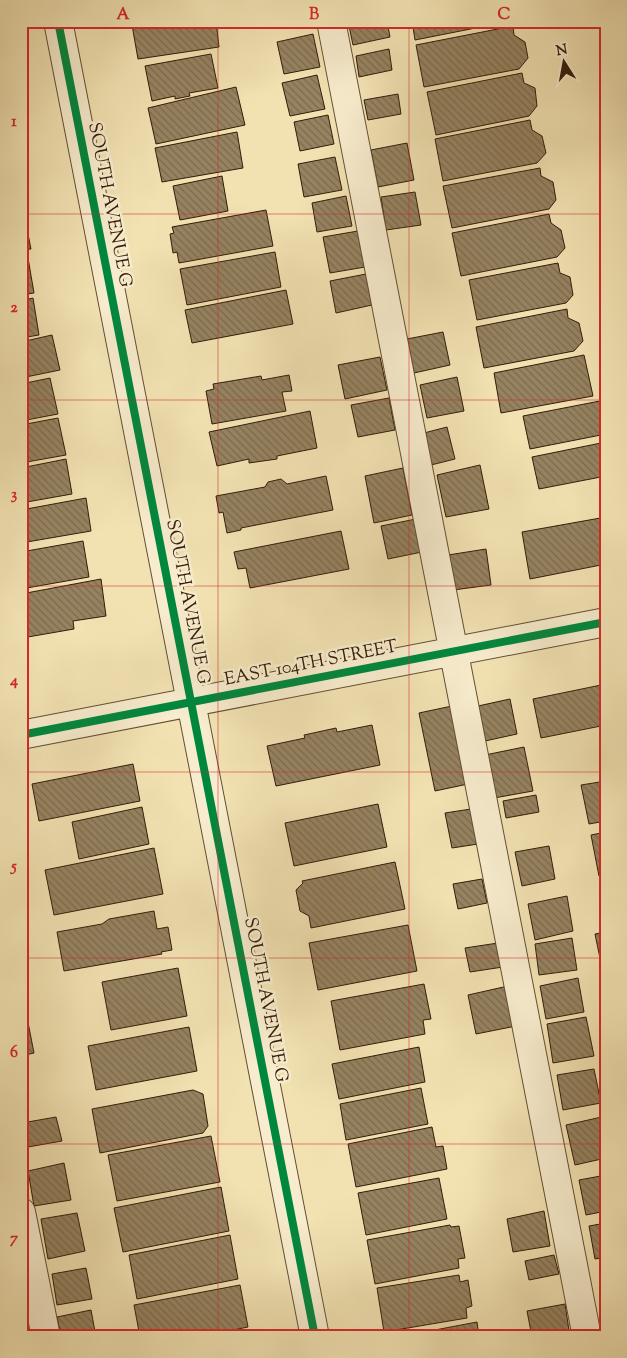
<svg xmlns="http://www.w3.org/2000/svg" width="627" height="1358" font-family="'Sorts Mill Goudy',serif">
<defs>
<pattern id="building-back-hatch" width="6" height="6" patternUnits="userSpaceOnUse" patternTransform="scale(1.25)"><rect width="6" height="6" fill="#968361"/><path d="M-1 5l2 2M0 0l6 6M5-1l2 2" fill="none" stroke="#7b6a4e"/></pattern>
</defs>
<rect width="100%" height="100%" fill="#f2e2b2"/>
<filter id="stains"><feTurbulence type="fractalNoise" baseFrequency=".004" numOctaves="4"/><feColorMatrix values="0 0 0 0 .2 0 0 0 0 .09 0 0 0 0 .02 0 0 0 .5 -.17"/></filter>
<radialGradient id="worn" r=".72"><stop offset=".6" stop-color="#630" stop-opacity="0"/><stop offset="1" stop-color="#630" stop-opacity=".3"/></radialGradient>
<path fill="url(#building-back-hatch)" stroke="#331c09" d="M158,21H216L219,47L138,59L132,25Z
M348,21H387L390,37L353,45Z
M412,21H511L415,40Z
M513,26L514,35L525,42L528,58L519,69L424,87L416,45Z
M313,34L320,67L284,74L277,42Z
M389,49L392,70L359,77L356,56Z
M211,54L218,88L189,93L190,96L175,99V96L152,101L145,66Z
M522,73L524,83L535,88L537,106L529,116L436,135L427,92Z
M317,75L325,109L290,116L282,83Z
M236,87L245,125L156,144L148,108Z
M398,94L401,114L368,120L364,100Z
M328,115L334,144L300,151L294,122Z
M530,120L532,130L542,136L546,153L537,163L443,181L435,139Z
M237,132L243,168L162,182L155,148Z
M407,143L414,180L378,187L371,150Z
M335,157L342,190L304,197L298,164Z
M540,168L541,176L553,182L556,200L549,209L452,228L443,186Z
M222,176L228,211L180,220L173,186Z
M415,192L421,225L386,230L381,197Z
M346,196L352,226L317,232L312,203Z
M266,210L273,246L179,263L177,252L173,253L170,234L174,233L172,227Z
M549,214L551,223L561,230L565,248L557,257L461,276L452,233Z
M24,215L31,249L21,250V216Z
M358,231L365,267L330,273L323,237Z
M275,252L281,287L187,305L180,269Z
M28,258L34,293L21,295V259Z
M558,263L560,273L570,277L573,295L566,303L477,320L469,280Z
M366,274L372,305L336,313L330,281Z
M286,290L293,324L192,343L185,310Z
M33,298L39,335L21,338V303H25V300Z
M567,309L568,318L579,323L583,341L574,351L484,368L476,327Z
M443,332L450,365L414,373L407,339Z
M52,335L60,370L21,378V342Z
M584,355L593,396L501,413L494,373Z
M380,357L387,390L345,399L338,365Z
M289,375L292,391L282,392L286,411L212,424L206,391L214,389L213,384L261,376L262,380Z
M457,377L464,411L427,418L420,385Z
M50,378L58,414L21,421V384Z
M389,398L395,430L358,437L351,405Z
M605,400L606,434L530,449L523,416Z
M310,411L317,448L277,456V459L249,463V459L217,466L209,432Z
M58,418L66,455L21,463V425Z
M447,427L455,459L431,465L424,433Z
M606,442V476L539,489L532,457Z
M66,459L72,494L21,503V468Z
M480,465L489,509L446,517L437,475Z
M403,468L412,515L374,523L365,476Z
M326,476L333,510L241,528V530L227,533L223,512L219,513L216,496L265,487L268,482L281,479L287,484Z
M86,498L91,531L21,543V510Z
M606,517V564L530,579L522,532Z
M416,519L422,552L388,559L381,526Z
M341,531L349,569L250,588L246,568L238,569L234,552Z
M83,541L89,577L21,589V552Z
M486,549L491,585L453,590L448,555Z
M101,579L106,616L73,621L74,629L22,638L21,594Z
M606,684V725L541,738L533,699Z
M510,699L517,734L485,741L478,706Z
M452,706L468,784L435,791L419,713Z
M372,725L380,765L276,786L267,746L305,738L304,735L336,728L337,732Z
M524,747L533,791L494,798L485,755Z
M133,764L140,801L39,821L32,784Z
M606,781V821L589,824L581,785Z
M536,795L539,812L506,818L503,801Z
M378,804L387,847L294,866L285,823Z
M142,807L149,844L79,859L72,822Z
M471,809L478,844L452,848L445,813Z
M606,832V875L599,876L591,835Z
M549,846L555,879L522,886L515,852Z
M154,848L163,894L54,915L45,870Z
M395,862L405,909L311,928L309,916L300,911L296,890L303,883L302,881Z
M482,879L487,903L458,909L453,884Z
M606,888V919L600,889Z
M567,896L573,931L535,940L528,904Z
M154,911L157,929L168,927L172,950L161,952L162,954L64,971L57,932L102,924L109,919Z
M408,925L417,971L318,990L309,943Z
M606,932V967L602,968L595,934Z
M572,938L577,970L539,975L535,944Z
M498,943L503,967L470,972L465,948Z
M21,963L27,994L21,995Z
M178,968L187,1016L111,1030L102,982Z
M578,978L584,1012L546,1019L540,986Z
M424,984L431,1019L423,1020L425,1034L340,1050L331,1001Z
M508,986L516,1026L476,1034L468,995Z
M25,1007L34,1053L21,1056V1008Z
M586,1017L594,1056L553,1063L547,1024Z
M189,1027L197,1071L96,1090L88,1046Z
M419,1047L425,1082L339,1099L332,1064Z
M594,1069L601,1103L563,1110L557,1075Z
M421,1088L428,1124L346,1140L340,1104Z
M193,1090L203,1094L208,1126L203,1133L100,1153L92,1109Z
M606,1116V1158L575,1165L566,1125Z
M56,1117L62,1141L28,1147L22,1123Z
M432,1127L436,1147L443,1146L447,1169L356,1187L348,1144Z
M211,1136L220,1182L117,1201L108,1155Z
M64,1163L71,1200L34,1206L28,1171Z
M606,1175V1211L586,1215L579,1180Z
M439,1178L447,1219L366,1235L358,1193Z
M221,1187L229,1231L123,1252L114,1208Z
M544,1211L550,1246L513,1252L507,1219Z
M77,1213L85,1251L48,1259L41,1219Z
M606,1223V1257L595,1259L589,1226Z
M450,1225L451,1227L459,1226L465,1258L458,1259L459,1268L375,1284L367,1240Z
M230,1235L238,1279L137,1299L129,1255Z
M554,1255L559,1274L529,1280L525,1261Z
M86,1268L92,1299L57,1305L52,1274Z
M459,1275L460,1282L468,1280L472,1306L466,1308L467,1318L384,1332L377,1288Z
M240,1285L248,1327L199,1337H140L134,1305Z
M565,1304L570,1337H532L527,1311Z
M91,1310L96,1337H61L57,1317Z
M477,1322L479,1337H398Z"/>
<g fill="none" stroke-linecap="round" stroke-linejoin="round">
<g stroke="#634e33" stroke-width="30">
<path id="minor" d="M58,21L315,1337
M331,21L587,1337
M21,735L606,622
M21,1212L46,1337"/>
</g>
<use href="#minor" stroke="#f7eccd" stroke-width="28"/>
<g stroke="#f7eccd" stroke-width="11">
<path id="cycleway" d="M58,21L315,1337
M21,735L606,622"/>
</g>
<use href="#cycleway" stroke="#00873e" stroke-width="8"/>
</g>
<path fill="none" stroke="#d62828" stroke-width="1" stroke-opacity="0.55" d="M218,21V1337M409,21V1337M21,214H606M21,400H606M21,586H606M21,772H606M21,958H606M21,1144H606"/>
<g text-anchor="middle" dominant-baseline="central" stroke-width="5" stroke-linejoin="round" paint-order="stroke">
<g font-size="18" fill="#331c09" stroke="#f7eccd">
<text transform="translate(109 205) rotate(79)">SOUTH AVENUE G</text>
<text transform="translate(187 602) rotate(79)">SOUTH AVENUE G</text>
<text transform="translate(311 664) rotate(-11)">EAST 104TH STREET</text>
<text transform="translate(265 1000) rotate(79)">SOUTH AVENUE G</text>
</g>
</g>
<rect width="627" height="1358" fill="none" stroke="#f2e2b2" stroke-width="55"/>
<g transform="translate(564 62) rotate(349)" stroke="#f7eccd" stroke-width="4" paint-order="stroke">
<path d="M0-4L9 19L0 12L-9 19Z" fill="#331c09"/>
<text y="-8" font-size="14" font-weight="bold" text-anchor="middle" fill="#331c09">N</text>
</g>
<rect x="28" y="28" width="572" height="1302" fill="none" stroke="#d62828" stroke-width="2"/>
<g font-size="16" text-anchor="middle" font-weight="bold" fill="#d62828">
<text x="123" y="19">A</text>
<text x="314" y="19">B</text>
<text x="504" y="19">C</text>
<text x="14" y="126">1</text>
<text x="14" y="312">2</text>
<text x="14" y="499">3</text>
<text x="14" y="685">4</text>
<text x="14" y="871">5</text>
<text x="14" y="1057">6</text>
<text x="14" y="1243">7</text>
</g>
<rect width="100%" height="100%" filter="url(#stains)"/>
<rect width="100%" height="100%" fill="url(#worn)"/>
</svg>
